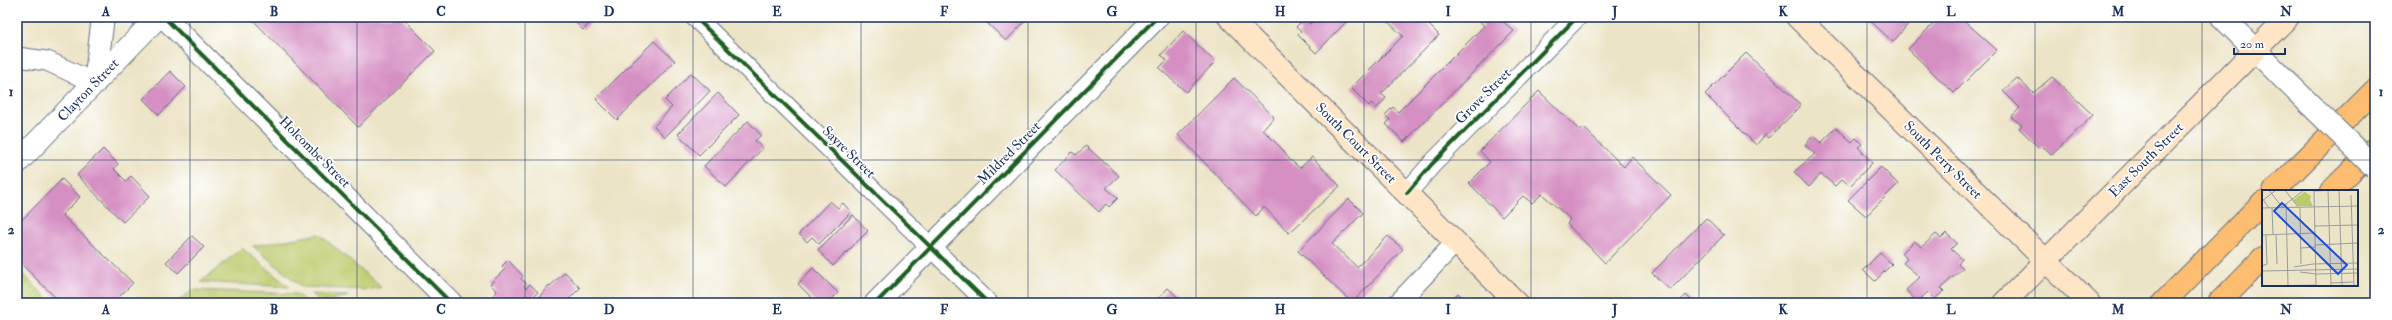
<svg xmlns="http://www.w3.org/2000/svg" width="2392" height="320" font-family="'IM FELL Double Pica',serif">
<defs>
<pattern id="garden-furrows" width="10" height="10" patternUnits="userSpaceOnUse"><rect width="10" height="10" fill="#bdca6c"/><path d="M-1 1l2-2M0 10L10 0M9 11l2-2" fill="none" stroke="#a2ae60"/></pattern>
</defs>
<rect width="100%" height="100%" fill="#fff"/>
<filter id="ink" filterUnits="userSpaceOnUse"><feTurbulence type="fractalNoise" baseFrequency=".025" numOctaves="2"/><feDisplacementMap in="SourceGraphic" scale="8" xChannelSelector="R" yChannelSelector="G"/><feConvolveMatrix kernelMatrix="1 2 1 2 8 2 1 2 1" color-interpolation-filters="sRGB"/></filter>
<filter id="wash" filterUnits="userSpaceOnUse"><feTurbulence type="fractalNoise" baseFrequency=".012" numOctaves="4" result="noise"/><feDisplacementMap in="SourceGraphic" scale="16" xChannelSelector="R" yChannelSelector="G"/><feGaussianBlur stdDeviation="0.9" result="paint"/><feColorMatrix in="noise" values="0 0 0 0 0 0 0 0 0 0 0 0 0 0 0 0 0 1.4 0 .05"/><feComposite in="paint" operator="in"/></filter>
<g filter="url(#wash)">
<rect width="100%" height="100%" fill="#ece4c6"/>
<path fill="#bdca6c" stroke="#6c7c65" d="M319,234L381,287L368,290L302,287L253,246Z
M242,248L289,287L201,282Z
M192,290L297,294L307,303H177Z
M311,294L348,296L320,303Z"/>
<path fill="url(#garden-furrows)" stroke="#6c7c65" d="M17,268L52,303H17Z"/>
<g id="blocks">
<path fill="#d58fc2" d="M254,17H401L435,51L358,127L252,19Z
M570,17H596L583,30Z
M981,17H1029L1006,41Z
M1316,17H1351L1316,53L1298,35L1301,32L1296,27L1304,19L1310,24Z
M1383,17H1414L1412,19L1416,23L1422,18L1439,35L1381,94L1386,98L1377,108L1371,103L1369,106L1351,88L1403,36Z
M1482,17H1498L1514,31L1404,142L1386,124L1390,120L1385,115L1393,107L1398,112L1484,26L1479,20Z
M1866,17H1914L1893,42Z
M1940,17H1960L1997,50L1954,93L1908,49Z
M1183,31L1215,62L1186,92L1159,68L1167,60L1161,55Z
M654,41L675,61L617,120L596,99Z
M1746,53L1800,104V107L1768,138L1765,135L1756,145L1705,94Z
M170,71L186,87L159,115L143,99Z
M691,73L710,91L665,137L654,126L672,107L665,100Z
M2052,77L2093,115L2052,155L2044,147L2041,150L2019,128L2022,125L2011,117L2020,108L2003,91L2017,78L2033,93Z
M1234,78L1274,117L1263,130L1283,150L1289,159L1300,168L1312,157L1340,186L1289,233L1264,207L1256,216L1178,135Z
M1539,91L1580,131L1584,128L1624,167L1632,157L1671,195L1605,263L1567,224L1570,219L1542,194L1532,203L1523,196L1502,217L1469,183L1490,162L1480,151Z
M718,93L739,115L699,155L678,134Z
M748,121L761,135L755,141L763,148L726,187L704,166Z
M1836,128L1852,142L1856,138L1862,144L1858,147L1872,163L1850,186L1842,179L1835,186L1821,174L1809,187L1794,172L1815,154L1805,145L1813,136L1821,143Z
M1086,146L1119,176L1106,188L1118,198L1109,207L1106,204L1099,212L1055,170L1072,152L1076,155Z
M103,149L118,164L114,169L126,181L131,176L150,196L123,222L77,175Z
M1881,167L1898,184L1866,216L1848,200Z
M62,179L80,197L62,215L133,283L113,303H61L17,260V225Z
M1349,199L1363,213L1332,244L1357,267L1388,236L1403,249L1352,303L1298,251Z
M830,201L838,208L843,203L851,212L819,244L812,237L807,242L799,234Z
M853,215L868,231L833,266L818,250Z
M1706,218L1724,235L1670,290L1652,273Z
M1946,233L1957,243L1951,249L1962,259L1958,264L1963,268L1941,288L1944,291L1935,299L1928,292L1917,302L1906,290L1920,277L1903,263L1907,259L1902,253L1914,241L1922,247L1936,234L1941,238Z
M192,236L204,247L178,273L166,262Z
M1880,253L1892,264L1875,281L1863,270Z
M508,260L523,276L521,279L526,283L524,286L526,288L530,284L538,292L527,303L521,300L517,303L507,301L500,303L493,296L497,291L490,284L505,269L502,266Z
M813,268L838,293L828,303H817L798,284Z
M565,272L580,288L565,303H534L549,285L550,286Z
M1168,288L1184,303H1154Z
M1458,293L1468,303H1448Z
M1686,295L1694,303H1678Z"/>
</g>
</g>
<g filter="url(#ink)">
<use href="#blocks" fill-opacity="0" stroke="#646e82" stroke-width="1"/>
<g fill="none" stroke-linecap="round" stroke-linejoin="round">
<g stroke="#646e82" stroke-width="21">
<path id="minor" d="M695,17L988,303
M17,57L47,61L95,83
M1407,193L1432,164L1577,17
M1398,303L1456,242"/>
</g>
<g stroke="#646e82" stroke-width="24">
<path id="tertiary" d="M164,17L451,303
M2222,17L2286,81
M95,83L103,17
M17,163L158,17
M876,303L1157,17"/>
</g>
<g stroke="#646e82" stroke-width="24">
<path id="secondary" d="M1229,17L1517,303
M1797,17L2089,303
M2004,303L2288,17"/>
</g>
<g stroke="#646e82" stroke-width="24">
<path id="motorway" d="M2274,191L2375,90
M2331,191L2375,148
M2163,303L2263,202
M2219,303L2263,258"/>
</g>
<use href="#minor" stroke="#fff" stroke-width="19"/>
<use href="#tertiary" stroke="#fff" stroke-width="22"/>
<use href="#secondary" stroke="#fee5c5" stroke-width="22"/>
<use href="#motorway" stroke="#fcbd6f" stroke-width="22"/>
<g stroke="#646e82" stroke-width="24" stroke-linecap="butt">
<path id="tertiary-bridge" d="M2286,81L2375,168"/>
</g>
<use href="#tertiary-bridge" stroke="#fff" stroke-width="22"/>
<g stroke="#fff" stroke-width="6">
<path id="cycleway" d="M164,17L451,303
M695,17L988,303
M1407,193L1432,164L1577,17
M876,303L1157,17"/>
</g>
<use href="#cycleway" stroke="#1b5e20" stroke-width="4"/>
</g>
</g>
<path fill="none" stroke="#1b2f5e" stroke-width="1" stroke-opacity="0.55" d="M190,17V303M357,17V303M525,17V303M693,17V303M861,17V303M1028,17V303M1196,17V303M1364,17V303M1531,17V303M1699,17V303M1867,17V303M2035,17V303M2202,17V303M17,160H2375"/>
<g text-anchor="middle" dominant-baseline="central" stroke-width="3.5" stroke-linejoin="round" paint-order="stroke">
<g font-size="14" fill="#1b2f5e" stroke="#fff">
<text transform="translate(88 90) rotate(-46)">Clayton Street</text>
<text transform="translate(1483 96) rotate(-45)">Grove Street</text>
<text transform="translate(1356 143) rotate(45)">South Court Street</text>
<text transform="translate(315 152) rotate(45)">Holcombe Street</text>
<text transform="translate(849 152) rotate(44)">Sayre Street</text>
<text transform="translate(1009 153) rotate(-45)">Mildred Street</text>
<text transform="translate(1943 160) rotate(45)">South Perry Street</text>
<text transform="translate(2146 160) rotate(-45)">East South Street</text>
</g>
</g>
<g transform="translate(2262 190)">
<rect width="96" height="96" fill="#ece4c6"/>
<path d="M45,0L43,2L49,6L48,10L51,16H36L31,10Z" fill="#bdca6c"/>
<path fill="none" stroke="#989c9c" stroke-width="1" d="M7,0L20,17L42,0M23,0L36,17M52,0L54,96M66,0L69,96M77,0L80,96M52,1L76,0M89,5L92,96M0,8L7,18M0,11L14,0M24,14L26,95M38,17L39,74M0,18L96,16M10,18L11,44M53,36L96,35M14,44L15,74M0,45L53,43M53,55L96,53M39,58L53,57M51,74L96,73M0,76L5,74L4,45M32,77L51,74M0,81L96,79M38,82L54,84M54,84L96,83M69,93L91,92M0,96L54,95"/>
<path fill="#1d4ed8" fill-opacity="0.15" stroke="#1d4ed8" stroke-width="2" d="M20,13L85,75L76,84L12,21Z"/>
<rect width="96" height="96" fill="none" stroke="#1b2f5e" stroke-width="2"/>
</g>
<rect width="2392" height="320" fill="none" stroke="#fff" stroke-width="44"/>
<path d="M2234 48v6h51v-6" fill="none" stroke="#1b2f5e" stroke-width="2"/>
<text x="2240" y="48" font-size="12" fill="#1b2f5e" stroke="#ffffff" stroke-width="3" paint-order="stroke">20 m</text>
<rect x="22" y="22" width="2348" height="276" fill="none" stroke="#1b2f5e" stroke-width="1.5"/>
<g font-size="13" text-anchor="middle" font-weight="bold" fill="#1b2f5e">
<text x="106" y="16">A</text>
<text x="274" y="16">B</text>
<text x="441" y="16">C</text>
<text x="609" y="16">D</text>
<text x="777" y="16">E</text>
<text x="944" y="16">F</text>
<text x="1112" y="16">G</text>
<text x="1280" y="16">H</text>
<text x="1448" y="16">I</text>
<text x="1615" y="16">J</text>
<text x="1783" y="16">K</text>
<text x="1951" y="16">L</text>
<text x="2118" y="16">M</text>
<text x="2286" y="16">N</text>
<text x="11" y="96">1</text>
<text x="2381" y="96">1</text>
<text x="11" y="234">2</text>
<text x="2381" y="234">2</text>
<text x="106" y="314">A</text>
<text x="274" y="314">B</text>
<text x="441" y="314">C</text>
<text x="609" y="314">D</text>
<text x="777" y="314">E</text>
<text x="944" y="314">F</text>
<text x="1112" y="314">G</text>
<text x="1280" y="314">H</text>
<text x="1448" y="314">I</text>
<text x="1615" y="314">J</text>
<text x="1783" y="314">K</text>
<text x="1951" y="314">L</text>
<text x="2118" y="314">M</text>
<text x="2286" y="314">N</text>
</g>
</svg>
